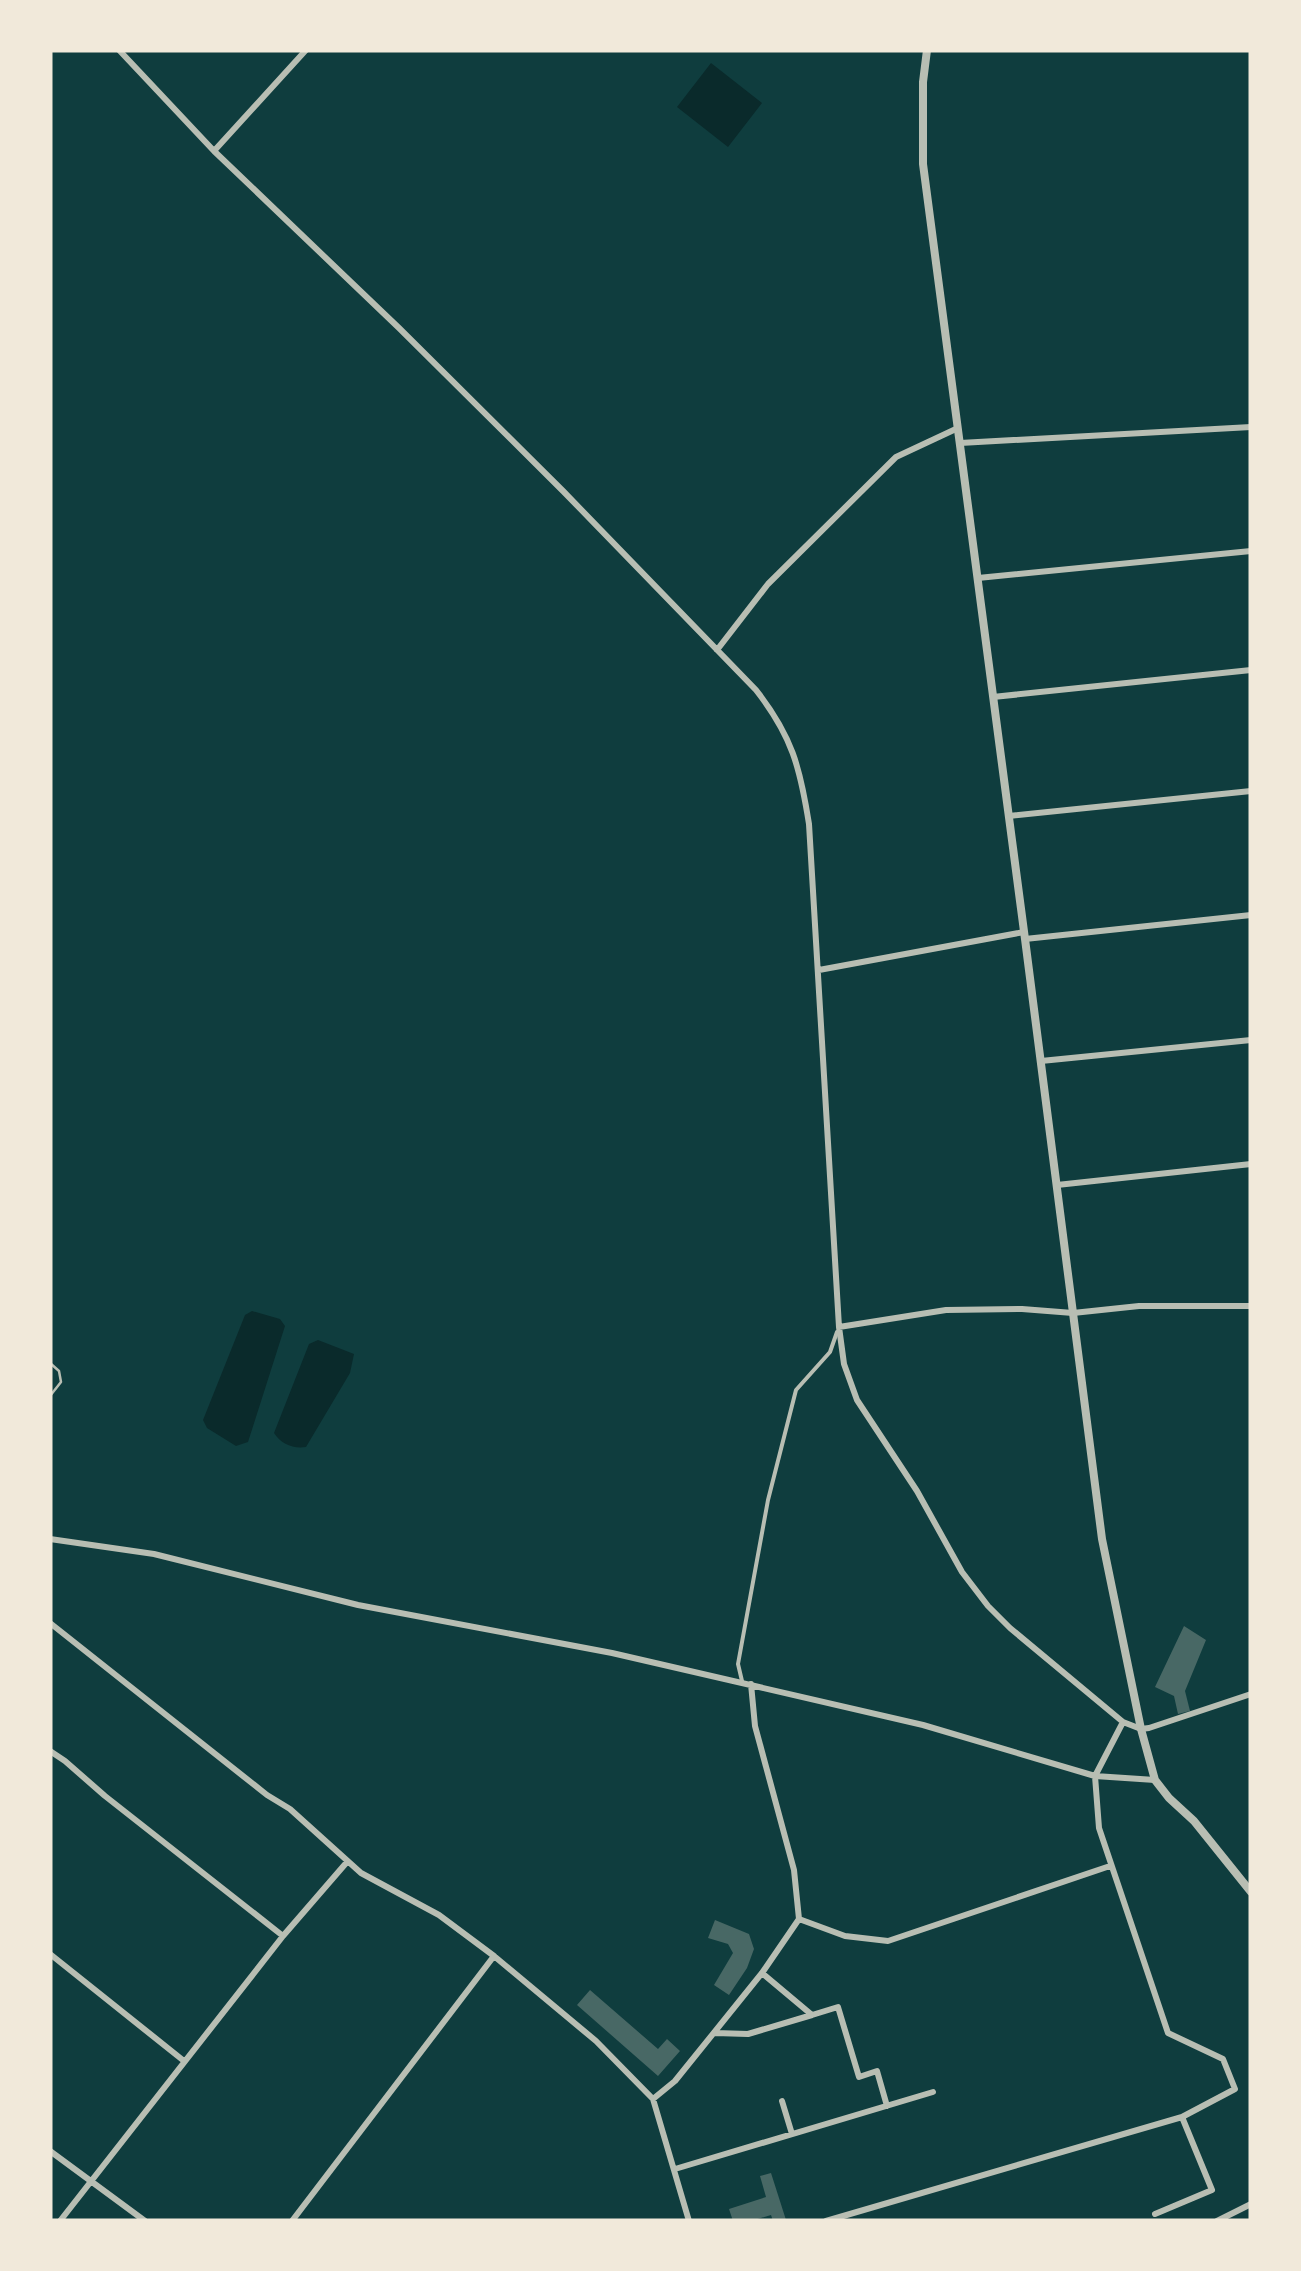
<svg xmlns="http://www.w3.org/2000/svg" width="1301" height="2271" font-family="Arial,sans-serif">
<rect width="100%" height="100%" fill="#0f3d3e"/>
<path fill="#0a2a2b" d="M711,63L762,103L728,147L677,107Z
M252,1311L280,1319L285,1326L248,1442L236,1446L207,1428L203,1420L245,1315Z
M318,1340L354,1354L350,1373L306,1447C293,1449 281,1444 274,1433L309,1344Z"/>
<path fill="#486865" d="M1184,1626L1206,1640L1185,1691L1190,1711L1178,1714L1174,1696L1155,1687Z
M715,1920L749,1934L754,1949L747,1968L729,1995L714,1985L733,1953L728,1944L708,1938Z
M590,1990L658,2049L667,2039L680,2051L658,2076L577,2005Z
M771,2173L786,2220L773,2221L771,2215L751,2221H733L729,2209L766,2197L760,2176Z"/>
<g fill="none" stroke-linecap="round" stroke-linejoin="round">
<path stroke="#b8beb3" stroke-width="2.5" d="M50,1363L59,1371L61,1382L50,1396"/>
<path stroke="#b8beb3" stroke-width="4" d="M742,1681L738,1664L768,1500L796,1390L830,1352L837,1332"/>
<path stroke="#b8beb3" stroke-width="6" d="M119,50L214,151L399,328L563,491L756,690C792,736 800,767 809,824L839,1327L844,1364L857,1400L917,1491L962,1572L988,1606L1010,1628L1123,1722L1141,1729L1149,1728L1251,1694
M214,151L306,50
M959,441L960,443L1251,427
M978,578L1251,551
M717,650L768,584L896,457L958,428
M993,697L1251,670
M1009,816L1251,791
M1025,939L1251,915
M819,970L1024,932
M1041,1061L1251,1040
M1057,1185L1251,1164
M839,1327L946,1310L1022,1309L1073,1313L1139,1306H1251
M50,1539L154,1554L358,1605L612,1653L923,1725L1095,1776L1155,1780
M50,1623L267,1795L290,1809L361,1873L439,1915L494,1956L596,2041L653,2099L689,2221
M50,1751L65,1761L105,1796L283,1936
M799,1919L845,1936L888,1941L1110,1866
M50,1954L184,2061
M812,2015L838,2007L859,2077L877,2071L887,2106
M715,2033L748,2034L812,2015L762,1973
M653,2099L675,2081L762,1973L799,1919L794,1870L755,1726L751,1684
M782,2101L792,2134
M50,2151L145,2221
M675,2169L933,2092
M1155,2214L1212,2190L1182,2117
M60,2221L283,1936L347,1862
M292,2221L494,1956
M826,2221L1182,2117L1235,2089L1223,2059L1168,2033L1099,1828L1095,1776L1123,1722
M1217,2221L1251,2204"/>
<path stroke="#b8beb3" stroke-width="8" d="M927,50L923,82V164L1025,939L1102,1539L1141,1729L1155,1780L1169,1798L1194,1821L1251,1892"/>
</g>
<rect width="1301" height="2271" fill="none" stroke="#f1e9da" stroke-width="105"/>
</svg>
